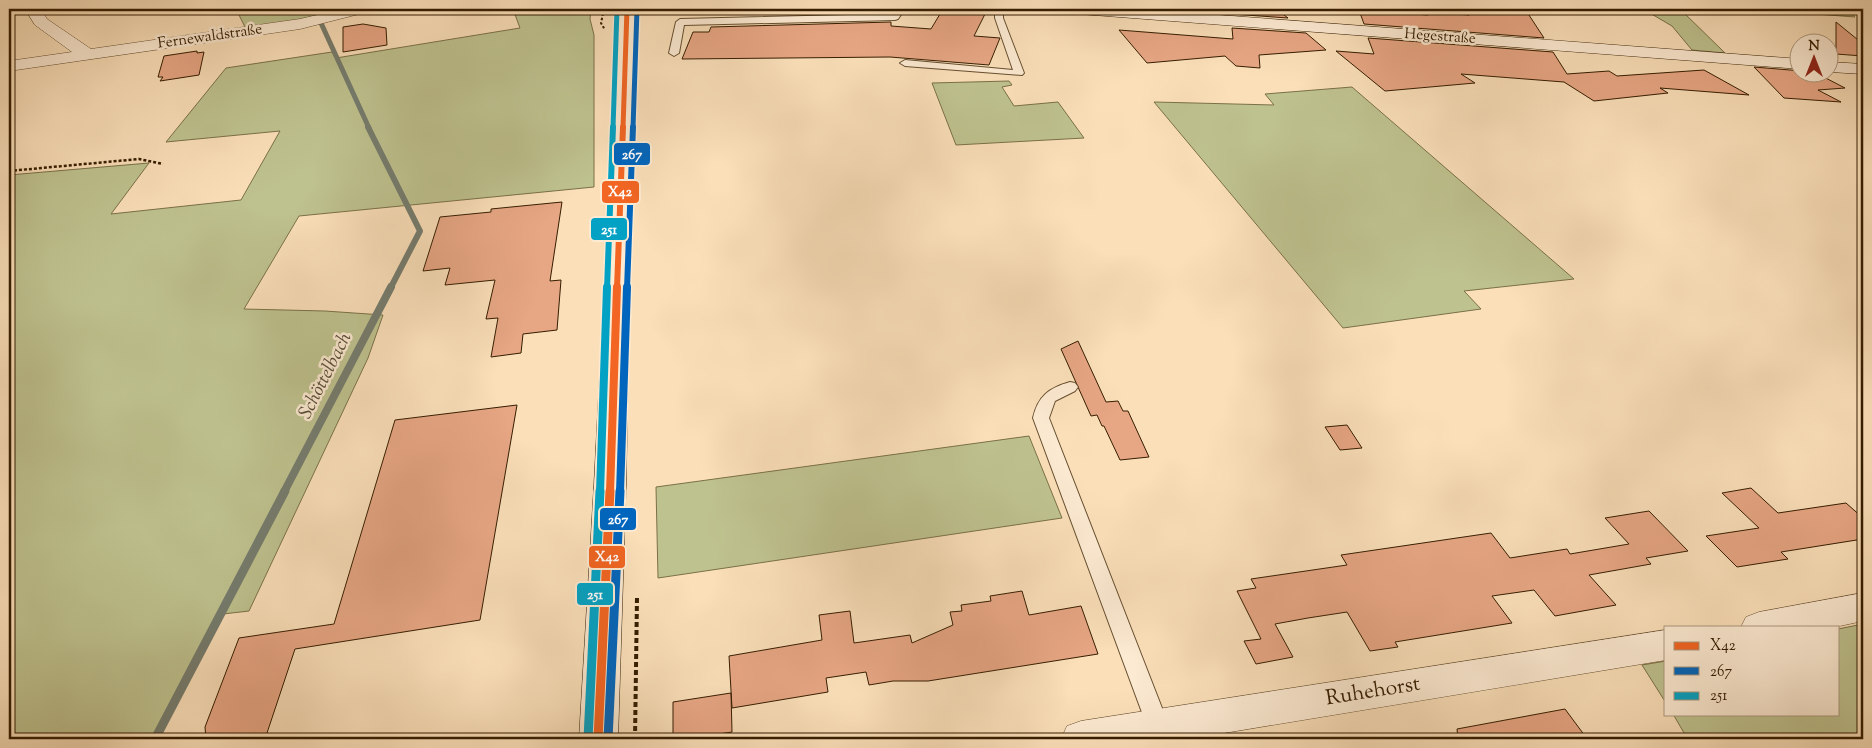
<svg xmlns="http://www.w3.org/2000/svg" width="1872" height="748" font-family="'Sorts Mill Goudy',serif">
<rect width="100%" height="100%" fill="#fadfb9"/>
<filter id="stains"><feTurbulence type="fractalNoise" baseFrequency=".004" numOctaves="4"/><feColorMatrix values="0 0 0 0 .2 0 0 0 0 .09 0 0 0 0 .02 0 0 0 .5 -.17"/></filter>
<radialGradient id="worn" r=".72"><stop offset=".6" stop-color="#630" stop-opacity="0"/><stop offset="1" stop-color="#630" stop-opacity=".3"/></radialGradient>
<path fill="#bec28f" stroke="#7a7048" d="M236,9H307L312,10L316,17L246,29Z
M513,9H591L590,19L594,35V187L299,216L244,309L325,311L383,315L368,358L249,611L223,614L158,739H9V175L149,163L111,214L241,200L280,131L166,142L226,68L332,52L336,58L520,28Z
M1643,9H1680L1725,53L1692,50L1672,26Z
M1749,9H1863V15L1852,14L1855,17Z
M1009,81L1012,85L1002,87L1014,106L1058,102L1084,138L956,145L932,83Z
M1352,87L1574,279L1464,291L1481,309L1343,328L1154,102L1274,105L1265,94Z
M1029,436L1062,518L658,578L656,487Z
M1863,624V739L1687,738L1673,714H1838V629Z
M1666,661V703L1642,665Z"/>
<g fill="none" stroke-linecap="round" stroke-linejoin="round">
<path stroke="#757c6e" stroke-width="5" d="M315,9L319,16
M321,23L369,128"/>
<path stroke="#757c6e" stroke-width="6" d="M368,127L420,231L390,289"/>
<path stroke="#757c6e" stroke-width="8" d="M284,492L391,287"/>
<path stroke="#757c6e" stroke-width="9" d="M155,739L285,491"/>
</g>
<path fill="#e7a684" stroke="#351d01" d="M806,9H891V12L802,14Z
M943,9L987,10L974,36L1000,38L989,65L890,57L682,59L693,32H709L711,27L891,22V26L931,29Z
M1232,9H1276L1288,18L1232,14Z
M1460,9H1525L1544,38L1364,24L1359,10L1428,15L1427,12L1469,15Z
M1836,22L1863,44V56L1836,54Z
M363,24L386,28L387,45L343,52V27Z
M1232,28L1306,33L1326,50L1259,55L1260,68L1236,66L1225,56L1147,63L1119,30L1233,39Z
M1368,38L1553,52L1567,74L1609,71L1617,76L1704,70L1749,95L1660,88L1668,93L1594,101L1564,82L1461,74L1475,83L1385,91L1336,51L1374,54Z
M197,51V53L204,52L199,75L160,81L163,77H158L164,56Z
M1754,67L1814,72L1845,88L1818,90L1841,102L1784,98Z
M562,202L550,281L561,280L557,330L523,334L521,353L491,357L498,318L486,319L495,280L445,285L450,268L423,271L440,217L491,212V209Z
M1078,341L1106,402L1118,401L1123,411H1128L1149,457L1120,460L1104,426H1102L1097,415L1091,416L1061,349Z
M517,405L480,620L295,649L265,739H206L205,727L239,638L334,624L395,420Z
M1347,425L1362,448L1340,450L1325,427Z
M1751,488L1778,513L1846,503L1863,518V539L1781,552L1788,559L1737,567L1706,536L1759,528L1722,493Z
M1649,511L1688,551L1646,558L1651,564L1589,575L1616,605L1555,616L1534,590L1492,596L1512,623L1395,642L1398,647L1370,651L1347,612L1308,618L1275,624L1293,657L1256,664L1244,641L1261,639L1237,591L1256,588L1251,579L1347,565L1341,555L1491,533L1510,558L1567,549L1570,554L1629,544L1605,518Z
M1022,591L1029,615L1081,606L1098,654L928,681H893L869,685L866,672L826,678L828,692L732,708L729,656L822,640L819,615L850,611L854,643L910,635L912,643L953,625L950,612L962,611L961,605L991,601L990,596Z
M731,693L732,732L687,739H673V702Z
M1565,709L1585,736L1565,739H1458L1457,729Z"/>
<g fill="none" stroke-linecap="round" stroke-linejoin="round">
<g stroke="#664e2f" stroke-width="2">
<path id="lane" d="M897,9H905L898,19L895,20L684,25L679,53L674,56L669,53L676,22L680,19L892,14Z
M995,9H1003V18L1024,73L1022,75L905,66L900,63L905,60L1013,70L995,18Z
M1070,382L1075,383L1078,387L1075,391L1055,401L1049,418L1169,726L1165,733L1158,736L1151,733L1147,726L1033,418C1038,396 1049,388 1070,382Z"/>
</g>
<g stroke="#664e2f" stroke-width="1">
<path id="street" d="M25,9H41L47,19L91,49L300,19L343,9H369L367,12L300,29L9,71V61L72,52L35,25Z
M1863,593V621L1835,627H1741L1746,617L1759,612Z
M1666,630V660L1188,739H1061L1067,726L1081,721Z"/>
</g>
<g stroke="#351d01" stroke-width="1">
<path id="secondary" d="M619,9H635L626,485L618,739H579L594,485Z
M1072,9H1139L1800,59V69L1080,14L1074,12Z
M1830,62L1863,64V74L1830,72Z"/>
</g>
<path stroke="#351d01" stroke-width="2" stroke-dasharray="2.5 2" stroke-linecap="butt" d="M604,9L601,23L605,30"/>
<path stroke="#351d01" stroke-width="2.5" stroke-dasharray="3 2" stroke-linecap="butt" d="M9,171L139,159L163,164"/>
<path stroke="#351d01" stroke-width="4" stroke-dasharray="5 3" stroke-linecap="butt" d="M635,739L637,597"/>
<use href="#lane" fill="#fcead2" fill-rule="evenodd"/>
<use href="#street" fill="#fcead2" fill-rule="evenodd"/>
<use href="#secondary" fill="#fcead2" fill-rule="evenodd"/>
<g stroke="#fcead2" stroke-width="8">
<path id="bus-1-far3" d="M623,128L627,9"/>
</g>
<g stroke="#fcead2" stroke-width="9">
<path id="bus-1-far2" d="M617,289L623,127"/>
</g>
<g stroke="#fcead2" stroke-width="11">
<path id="bus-1-far1" d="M610,492L617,287"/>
</g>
<g stroke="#fcead2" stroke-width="13">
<path id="bus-1" d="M598,739L610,491"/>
</g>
<g stroke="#fcead2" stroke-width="8">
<path id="bus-2-far3" d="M633,128L637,9"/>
</g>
<g stroke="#fcead2" stroke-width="9">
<path id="bus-2-far2" d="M627,289L633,127"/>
</g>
<g stroke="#fcead2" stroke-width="11">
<path id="bus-2-far1" d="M620,492L627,287"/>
</g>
<g stroke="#fcead2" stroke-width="13">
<path id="bus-2" d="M608,739L620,491"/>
</g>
<g stroke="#fcead2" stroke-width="8">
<path id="bus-3-far3" d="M613,128L617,9"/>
</g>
<g stroke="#fcead2" stroke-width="9">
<path id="bus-3-far2" d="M607,289L613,127"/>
</g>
<g stroke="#fcead2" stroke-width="11">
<path id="bus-3-far1" d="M600,492L607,287"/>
</g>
<g stroke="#fcead2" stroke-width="13">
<path id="bus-3" d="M588,739L600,491"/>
</g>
<use href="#bus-1-far3" stroke="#f26522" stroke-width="5"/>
<use href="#bus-1-far2" stroke="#f26522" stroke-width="6"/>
<use href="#bus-1-far1" stroke="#f26522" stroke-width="8"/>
<use href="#bus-1" stroke="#f26522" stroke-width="9"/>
<use href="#bus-2-far3" stroke="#0065bd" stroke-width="5"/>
<use href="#bus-2-far2" stroke="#0065bd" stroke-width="6"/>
<use href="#bus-2-far1" stroke="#0065bd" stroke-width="8"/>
<use href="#bus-2" stroke="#0065bd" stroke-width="9"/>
<use href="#bus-3-far3" stroke="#03a2c4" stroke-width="5"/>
<use href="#bus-3-far2" stroke="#03a2c4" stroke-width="6"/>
<use href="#bus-3-far1" stroke="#03a2c4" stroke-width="8"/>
<use href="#bus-3" stroke="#03a2c4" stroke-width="9"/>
</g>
<g text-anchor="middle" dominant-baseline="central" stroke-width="5" stroke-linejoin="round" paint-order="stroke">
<g font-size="15" fill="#351d01" stroke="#fcead2">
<text transform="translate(210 37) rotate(-8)">Fernewaldstraße</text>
<text transform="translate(1440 37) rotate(4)">Hegestraße</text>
</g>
<g font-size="19" font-style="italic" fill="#554c37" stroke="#fcead2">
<text transform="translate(326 376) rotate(-63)">Schöttelbach</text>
</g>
<g font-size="21" fill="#351d01" stroke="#fcead2">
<text transform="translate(1373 692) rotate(-9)">Ruhehorst</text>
</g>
</g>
<g stroke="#fcead2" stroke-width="2">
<rect x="613" y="142" width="38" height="24" rx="5" fill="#0065bd"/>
<rect x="601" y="180" width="39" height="24" rx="5" fill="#f26522"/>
<rect x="590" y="217" width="38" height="24" rx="5" fill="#03a2c4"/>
<rect x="599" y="507" width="38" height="24" rx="5" fill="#0065bd"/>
<rect x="588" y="545" width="38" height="24" rx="5" fill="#f26522"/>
<rect x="576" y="582" width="38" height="24" rx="5" fill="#03a2c4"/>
</g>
<g font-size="14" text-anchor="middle" font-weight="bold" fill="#fff">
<text x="632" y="159">267</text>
<text x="620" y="196">X42</text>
<text x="609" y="234">251</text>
<text x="618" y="524">267</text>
<text x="607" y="561">X42</text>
<text x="595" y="599">251</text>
</g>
<rect width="1872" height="748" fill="none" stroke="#fadfb9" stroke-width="30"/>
<rect x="10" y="10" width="1852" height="728" fill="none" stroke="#351d01" stroke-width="2.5"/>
<rect x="15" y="15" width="1842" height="718" fill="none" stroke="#351d01"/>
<rect x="1664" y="626" width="175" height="90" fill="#fcead2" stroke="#ac987e"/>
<rect x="1674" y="642" width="25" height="8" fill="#f26522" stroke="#ac987e"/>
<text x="1710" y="650" font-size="15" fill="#351d01">X42</text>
<rect x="1674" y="667" width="25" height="8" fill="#0065bd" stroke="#ac987e"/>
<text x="1710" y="676" font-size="15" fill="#351d01">267</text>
<rect x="1674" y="692" width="25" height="8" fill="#03a2c4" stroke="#ac987e"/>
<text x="1710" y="700" font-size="15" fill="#351d01">251</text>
<g transform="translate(1814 58)"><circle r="24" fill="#fcead2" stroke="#ac987e"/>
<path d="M0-4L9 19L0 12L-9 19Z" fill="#8f2418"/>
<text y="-8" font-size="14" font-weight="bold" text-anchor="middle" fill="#351d01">N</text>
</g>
<rect width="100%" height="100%" filter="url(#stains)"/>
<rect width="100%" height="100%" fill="url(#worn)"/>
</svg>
